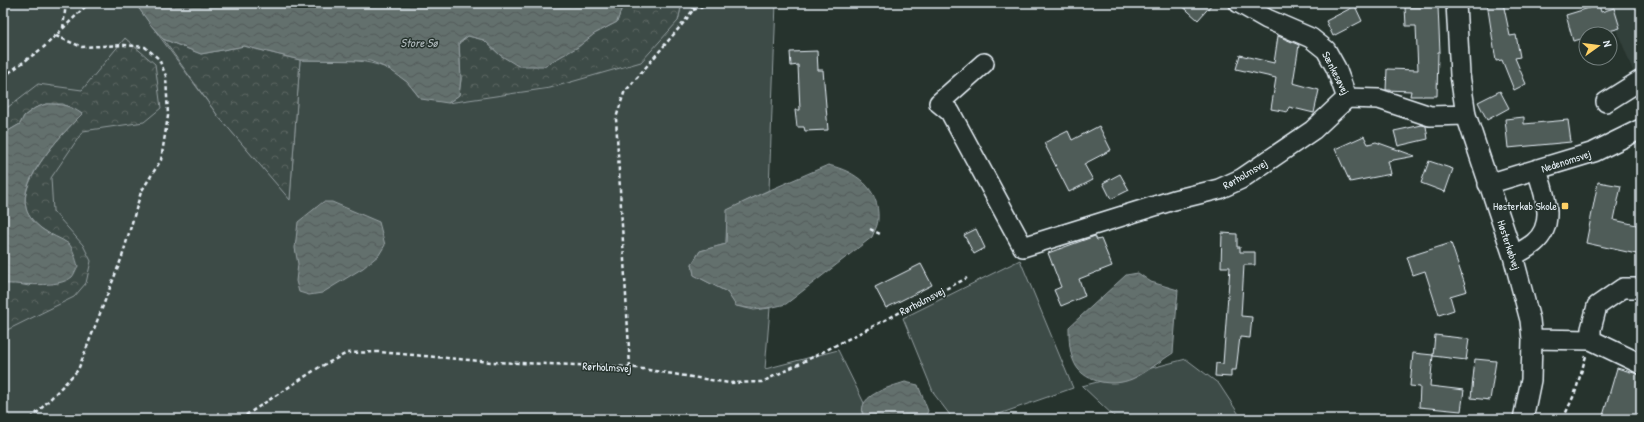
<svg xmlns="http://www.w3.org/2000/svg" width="1644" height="422" font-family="'Patrick Hand',sans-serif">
<defs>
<pattern id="forest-crowns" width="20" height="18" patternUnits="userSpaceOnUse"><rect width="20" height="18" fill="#3e4b47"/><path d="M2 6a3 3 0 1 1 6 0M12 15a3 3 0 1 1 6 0" fill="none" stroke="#5a6562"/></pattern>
<pattern id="water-waves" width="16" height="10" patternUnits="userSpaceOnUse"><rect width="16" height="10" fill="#636f6d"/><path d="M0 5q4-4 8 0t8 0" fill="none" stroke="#535a5a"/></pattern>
</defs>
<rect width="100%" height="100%" fill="#26332d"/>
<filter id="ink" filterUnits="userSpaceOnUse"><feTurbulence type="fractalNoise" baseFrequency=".025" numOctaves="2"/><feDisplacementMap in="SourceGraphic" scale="8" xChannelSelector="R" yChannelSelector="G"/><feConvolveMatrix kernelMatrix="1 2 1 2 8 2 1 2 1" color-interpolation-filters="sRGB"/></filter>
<g filter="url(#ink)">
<path fill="#333f3a" d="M1606,3H1641V91Z"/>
<path fill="#3e4b47" stroke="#939ea0" d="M3,3H135L218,116L290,199L300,60C338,61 378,54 407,82C412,87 416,94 421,99L678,21L682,3H776L769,190L728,210L726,244L700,251L692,264L694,275L727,292L737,306L754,310L770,308L765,369L838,350L864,403L862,413L865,419H3Z
M1020,260L1073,388L985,419H953L934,394L903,318Z
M1186,359L1219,384L1242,419H1117L1082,386Z"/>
<path fill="url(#forest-crowns)" stroke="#939ea0" d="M619,3H682L678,21L641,62L550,88L448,103L459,95L461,79L459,43L468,36L484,40L500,55L578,47L594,34L617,22L621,10Z
M125,38L155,64L161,108L144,122L83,131L51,178L53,211L83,245L91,261L86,283L74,297L3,332V284L13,283L29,286L70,245C56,237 39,230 30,217C9,188 63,133 82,114L63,104H46L35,108L24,116L20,124L3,134V111L38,84L82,90Z
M163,39L201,54L244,46L300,60L290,200L218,116Z"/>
<path fill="url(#water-waves)" stroke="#98a3a5" d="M135,3H619L621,10L617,22L594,34L578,47L544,66H518L500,55L484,40L468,36L459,43L461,79L459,95L448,103L421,99L407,82L389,69L370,61L300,60L244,46L201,54L163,39L150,24Z
M46,104C61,104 70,105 82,114C63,133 18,179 26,208C28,217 35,223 42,229C50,235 61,238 69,244C73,248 76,260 78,266C76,269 74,275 72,277C58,289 20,283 3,284V134L20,124L24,116L35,108Z
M828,165C856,171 880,189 878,219C878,225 874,232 872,237L786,304C767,309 756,310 736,306L727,292L694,275L692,264L700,251L726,244L727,210L763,193Z
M323,202H332L379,222L385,245L379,255L363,268L322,293L309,295L299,292L296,281L298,264L295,248L298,222Z
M1138,273L1151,282L1178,290L1173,353C1160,361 1146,373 1132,379C1114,387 1086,383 1076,366C1069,354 1069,339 1069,327L1126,275Z
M905,382L918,385L928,411L924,419H865C852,396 890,387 905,382Z"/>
<path fill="#505c59" stroke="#e8f1f8" d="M1179,3H1213L1198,20Z
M1487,3H1503L1510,36L1516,35L1520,57L1515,58L1526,84L1514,90L1502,60L1496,61Z
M1599,5L1601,12L1614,8L1620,28L1599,34H1586V38L1573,41L1566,15Z
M1355,6L1362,21L1333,36L1326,21Z
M1405,7H1438L1440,52H1438L1437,96H1410L1411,91L1386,90L1387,69L1418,70L1416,26H1406Z
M1278,36L1299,45L1293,83L1319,90L1314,113L1289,107L1288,112L1271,109L1276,78L1236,69L1240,55L1274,63Z
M817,51L818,70H823L828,130L805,131L804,127H797L795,110H800L798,65L791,66L790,52Z
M1500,91L1509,108L1487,120L1478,102Z
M1524,117V124L1568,120L1571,142L1508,148L1505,119Z
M1422,125L1426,126L1428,139L1398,146L1394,131Z
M1099,126L1111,150L1084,164L1093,180L1069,192L1044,143L1068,131L1072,140Z
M1364,136L1368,144L1376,142L1415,156L1388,161L1391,174L1350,182L1335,149Z
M1429,161L1453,169L1445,192L1421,183Z
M1120,174L1129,190L1111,199L1103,183Z
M1598,182L1621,186L1614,220L1641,226V255L1586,243Z
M976,229L985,248L974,254L964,235Z
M1222,233L1237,234V247H1240V252H1255V265H1244L1241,316L1252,317L1250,338L1240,337L1236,370H1231V377L1215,376L1216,363L1223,364L1230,267H1221Z
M1095,236L1097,240L1101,239L1112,266L1079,279L1085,296L1061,306L1054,290L1061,287L1048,253Z
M1451,243L1467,291L1450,296L1454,310L1439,315L1425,271L1413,275L1407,257Z
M921,264L932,285L886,308L875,287Z
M1435,335L1469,339L1466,360L1433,356Z
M1413,353L1433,355L1430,386L1464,390L1461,411L1419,407L1420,387L1410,386Z
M1475,359L1496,361L1490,400L1471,398Z
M1617,368L1641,375V419H1602Z"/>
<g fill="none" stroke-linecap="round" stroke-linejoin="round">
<g stroke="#e8f1f8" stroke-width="22">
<path id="minor" d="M1239,3L1267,19L1311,38L1326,50L1336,68L1347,98L1379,99L1430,116L1466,115
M1456,3L1460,75L1466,115L1513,256L1530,320L1532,339L1531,380L1523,419
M984,63L939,103L950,112L1023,247L1174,200L1219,189L1241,179L1313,130L1347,98
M1606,102L1641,80
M1488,184L1594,152L1641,129
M1513,256C1520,252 1528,248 1534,243C1557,224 1544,193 1537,170
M1532,339L1591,340L1641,364
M1591,340V329L1597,306L1623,288H1641"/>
</g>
<path stroke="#e8f1f8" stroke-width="2.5" stroke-dasharray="4 3" stroke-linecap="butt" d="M693,10L708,5L766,3
M63,28L66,3
M3,77L44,47L89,3
M870,229L880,234
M630,367L616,118L624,93L685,21L693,10V3
M31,419L78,370L122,257L141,192L161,160L168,116L166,76L159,59L145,47L124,45L82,47L56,36
M240,419L318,368L347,353L379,352L492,362L630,367L729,383L762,382L811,358L967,278
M1563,419L1575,393L1586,356"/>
<use href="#minor" stroke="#26332d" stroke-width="19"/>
</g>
</g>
<rect fill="#ffd166" stroke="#26332d" stroke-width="1.5" x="1561" y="202" width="8" height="8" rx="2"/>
<g text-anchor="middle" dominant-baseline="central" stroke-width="3" stroke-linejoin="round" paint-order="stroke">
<g font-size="11" fill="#e8f1f8" stroke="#26332d">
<text transform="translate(1336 73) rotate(63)">Sænkesøvej</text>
<text transform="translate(1566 161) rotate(-18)">Nedenomsvej</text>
<text transform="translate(1245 174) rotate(-30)">Rørholmsvej</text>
<text transform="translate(1509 245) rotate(72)">Høsterkøbvej</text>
<text transform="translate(922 301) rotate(-27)">Rørholmsvej</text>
<text transform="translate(607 367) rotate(3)">Rørholmsvej</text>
</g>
<g font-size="11" fill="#e8f1f8" stroke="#26332d" text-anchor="end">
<text x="1557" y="206">Høsterkøb Skole</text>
</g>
<g font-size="12" font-style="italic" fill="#b3bdc0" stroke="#26332d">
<text x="419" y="42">Store Sø</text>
</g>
</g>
<rect width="1644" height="422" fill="none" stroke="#26332d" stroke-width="16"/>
<rect x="8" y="8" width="1628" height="406" fill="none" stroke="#e8f1f8" stroke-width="1.5" filter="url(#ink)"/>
<g transform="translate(1598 46) rotate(76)"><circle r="19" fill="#26332d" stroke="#747f7e"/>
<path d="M0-3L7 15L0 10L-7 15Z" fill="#ffd166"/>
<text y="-6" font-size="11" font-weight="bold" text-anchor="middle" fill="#e8f1f8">N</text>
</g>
</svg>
